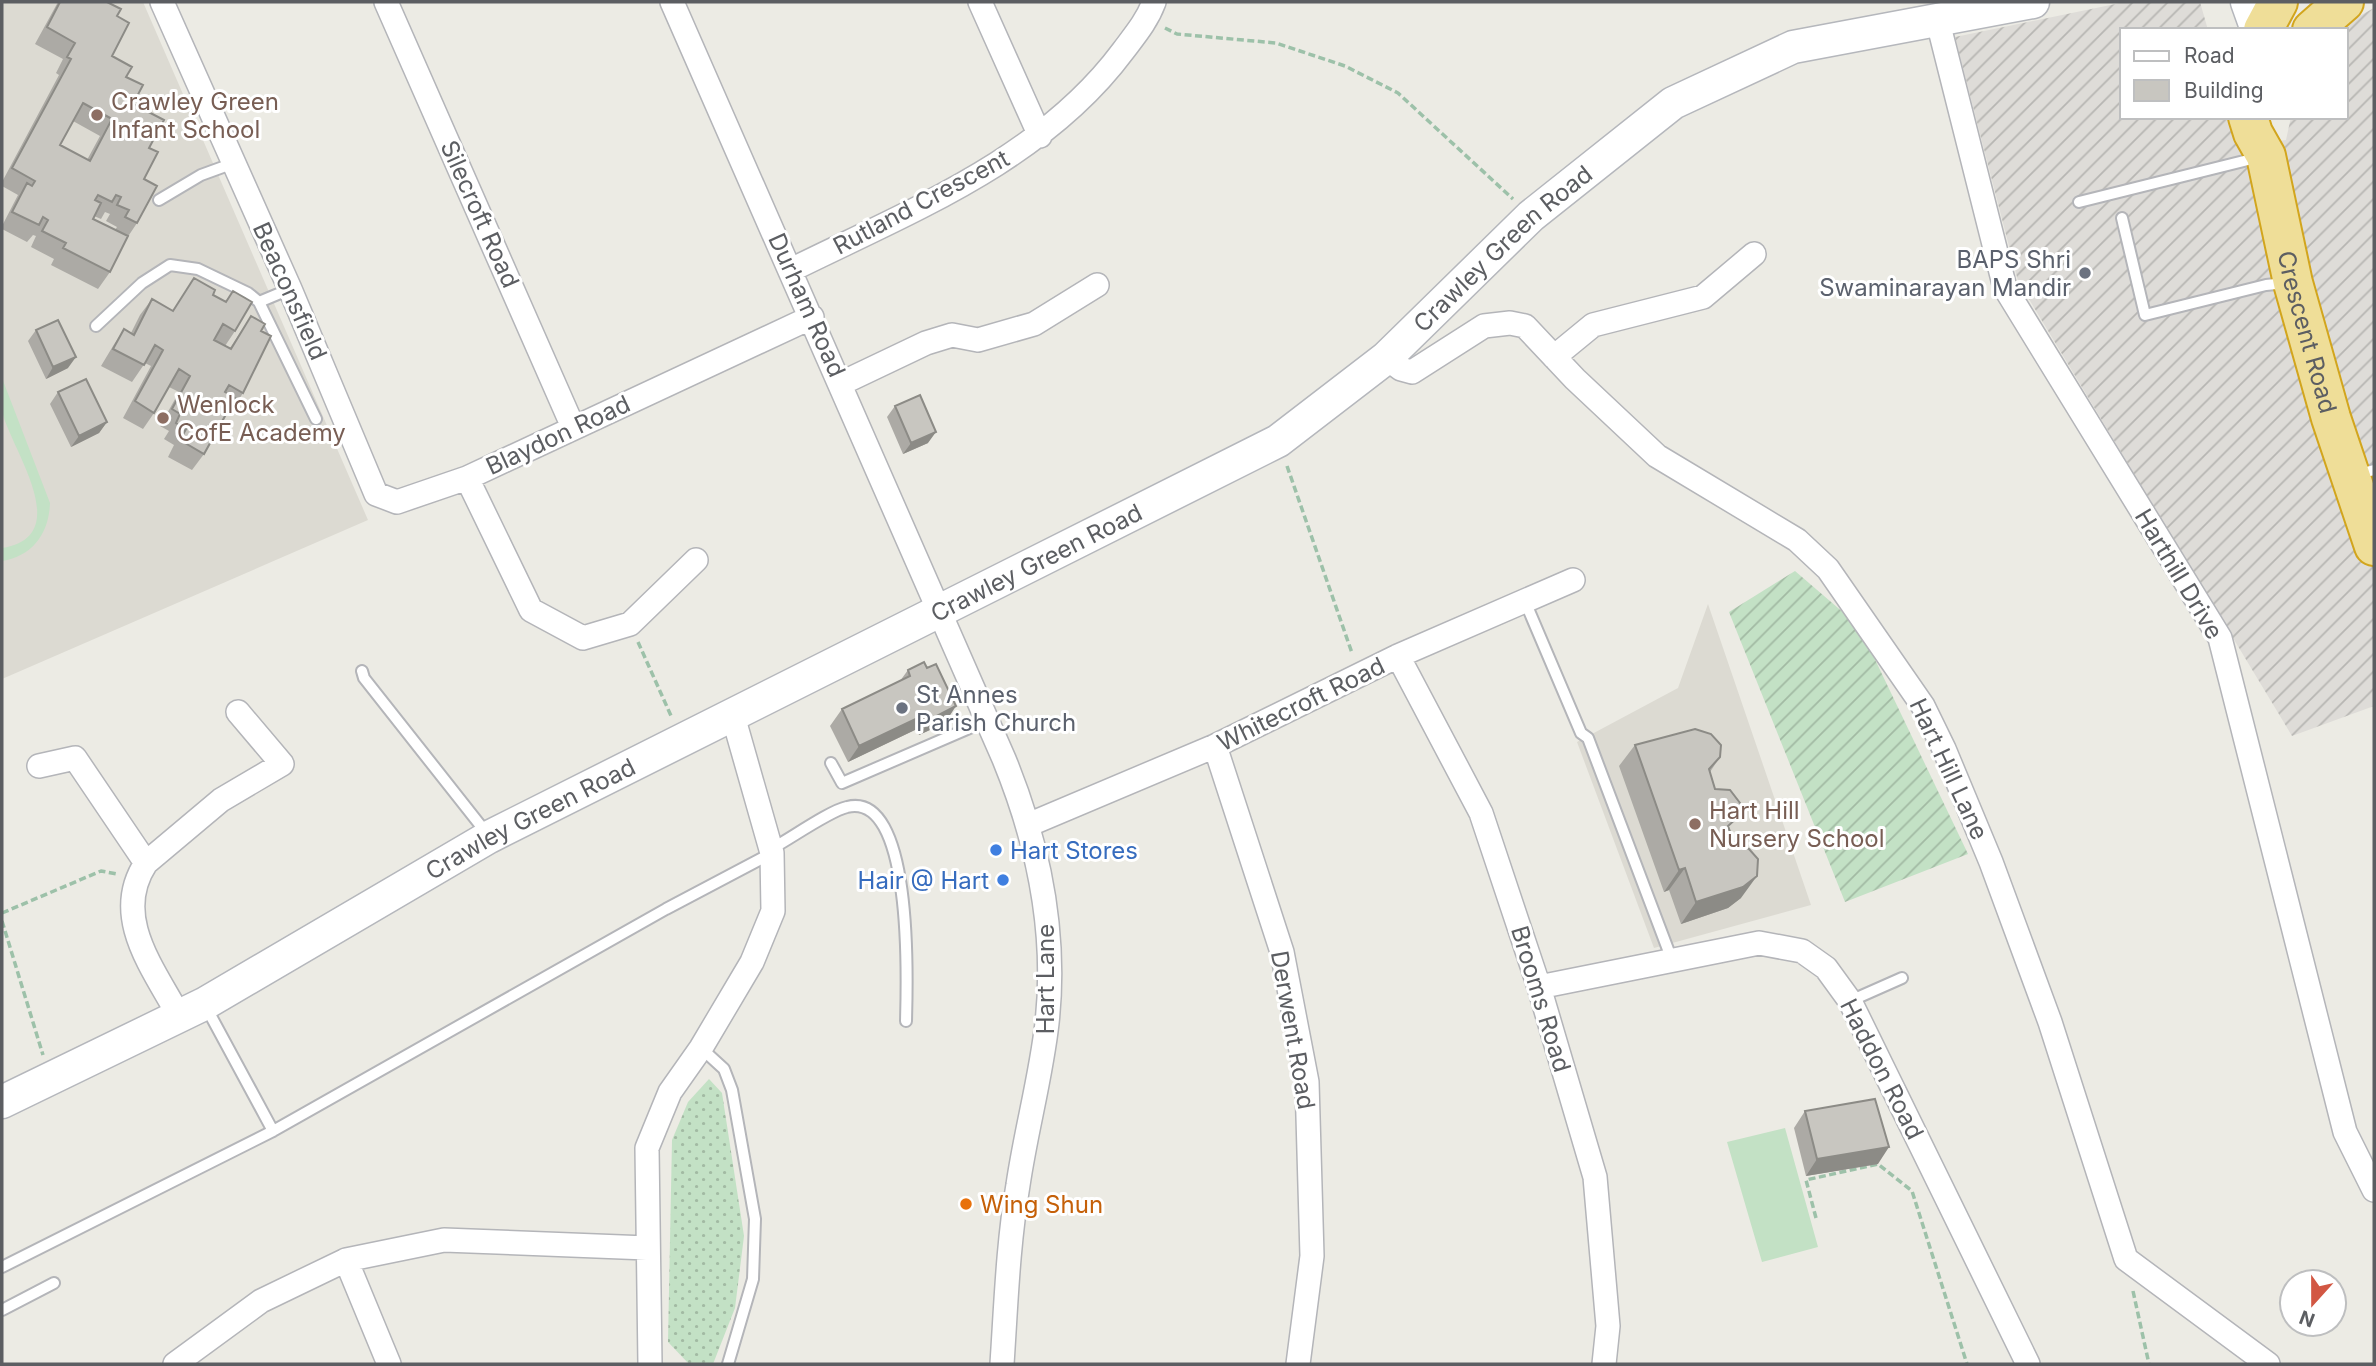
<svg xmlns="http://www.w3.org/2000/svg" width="2376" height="1366" font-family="Inter,sans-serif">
<defs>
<pattern id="industrial-furrows" width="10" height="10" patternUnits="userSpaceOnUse" patternTransform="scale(1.75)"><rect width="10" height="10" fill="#dedcd8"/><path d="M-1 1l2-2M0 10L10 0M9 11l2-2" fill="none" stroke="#b7b6b3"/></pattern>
<pattern id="grass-dots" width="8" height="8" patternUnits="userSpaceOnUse" patternTransform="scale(1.75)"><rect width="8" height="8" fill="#c3e1c5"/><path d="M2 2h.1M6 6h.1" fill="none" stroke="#a2baa3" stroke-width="1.8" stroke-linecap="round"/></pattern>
<pattern id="garden-furrows" width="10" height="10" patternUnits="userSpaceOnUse" patternTransform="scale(1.75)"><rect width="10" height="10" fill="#c3e1c5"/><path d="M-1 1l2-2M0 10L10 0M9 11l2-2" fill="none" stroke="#a2baa3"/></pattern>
</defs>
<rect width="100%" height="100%" fill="#ecebe4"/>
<path fill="url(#industrial-furrows)" d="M2125,2H2200L2208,30H2122V117H2234L2243,146L2286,140L2291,117H2346V30H2334L2374,8V706L2292,736L2018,281L1955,37Z"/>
<path fill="#dcdad2" d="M2,2H143L368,520L2,679Z
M1708,604L1811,905L1654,948L1577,742L1678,688Z"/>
<path fill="url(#grass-dots)" d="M709,1079L722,1093L744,1236L735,1308L713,1364H689L668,1342L672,1140L688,1102Z"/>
<path fill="url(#garden-furrows)" d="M1795,571L1859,626L1968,854L1845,902L1729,612Z"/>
<path fill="#c3e1c5" d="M2,378L50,503C49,533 33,556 2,561V548C77,536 10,448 2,411C0,401 2,389 2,378Z
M1785,1128L1818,1247L1762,1262L1727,1142Z"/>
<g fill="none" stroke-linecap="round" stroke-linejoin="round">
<g stroke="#b4b5b9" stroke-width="14">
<path id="lane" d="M159,200L201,175L234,163
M2079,202L2260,157
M2122,218L2145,315L2266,285L2286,283
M259,302L316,419
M96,326L142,283L170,265L198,269L248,293L259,302L290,289
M2355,475L2374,470
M1524,599L1581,733L1588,738L1672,960
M362,671L364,678L488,835
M831,763L842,783L988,720
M771,849C790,839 829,811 847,807C914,790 907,984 906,1021
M1850,1001L1902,978
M206,1007L273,1131
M701,1048L724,1069L732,1090L755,1219L753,1279L728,1364
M2,1267L273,1131L666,909L772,853
M2,1310L54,1283"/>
</g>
<g stroke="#b4b5b9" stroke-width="26">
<path id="street" d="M162,2L290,289L376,494L397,502L467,478
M386,2L573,427
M672,2L1004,759C1038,842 1057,932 1047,1023C1041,1077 1026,1130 1018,1185C1008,1244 1006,1304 1002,1364
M980,2L1040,136
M1938,22L2005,288L2220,638L2345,1132L2374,1190
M791,270C910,211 1042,160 1123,51C1135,35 1147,21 1154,2
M1554,357L1593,325L1703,297L1754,254
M1386,358L1401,369L1412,372L1484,326L1510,323L1525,326L1575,379L1657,456L1797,540L1828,569L1923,706L1944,749L1991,862L2050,1022L2126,1259L2268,1364
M842,383L926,343L952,335L978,340L1034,324L1097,285
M696,560L630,624L583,638L531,610L467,478L812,317
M1398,656L1481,813L1539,987L1595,1177L1608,1326L1604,1364
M1215,746L1282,952L1307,1082L1312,1256L1298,1364
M39,766L75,758L146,863C111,916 153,968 179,1016
M1028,825L1215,746L1398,656L1573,580
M146,863L221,800L282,764L238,712
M1539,987L1759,943L1802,951L1826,968L1850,1001L2028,1364
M346,1260L389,1364
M175,1364L261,1301L346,1260L444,1240L647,1248
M650,1364L647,1148L670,1092L701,1048L752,962L773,911L772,853L733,716"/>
</g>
<g stroke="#b5b7bc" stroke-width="35">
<g id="secondary">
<path d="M2247,2L2257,30"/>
<path id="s1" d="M2,1102L204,1004L489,837L1278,441L1386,358L1531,216L1673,103L1793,47L2033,2"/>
</g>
</g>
<g stroke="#d2a51d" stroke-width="42">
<g id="highway">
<path d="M2263,30L2278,2"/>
<path d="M2312,30L2344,2"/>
<path id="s2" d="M2248,117L2253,133L2266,156L2293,283L2331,418L2374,546"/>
</g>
</g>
<path stroke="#9dc1a9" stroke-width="3.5" stroke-dasharray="7 3.5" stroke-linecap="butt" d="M1165,28L1177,34L1276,43L1345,66L1398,93L1513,199
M1287,466L1352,653
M638,642L672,718
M2,913L101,871L117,874
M2,921L43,1055
M1816,1218L1806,1180L1878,1164L1912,1191L1967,1364
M2133,1291L2149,1364"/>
<use href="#lane" stroke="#fff" stroke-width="10"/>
<use href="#street" stroke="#fff" stroke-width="23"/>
<use href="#secondary" stroke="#fff" stroke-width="32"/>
<use href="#highway" stroke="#efde98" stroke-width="38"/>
</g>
<path fill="#acaaa5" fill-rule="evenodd" d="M58,2L117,16L112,56L126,77L133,104L149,148L144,179L137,223L127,238L110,272L98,289L51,265L54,259L31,247L36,236L33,235L27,242L2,229V226L18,195L2,186V182L59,75L56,73L63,59L35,44ZM73,121L100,136L87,160L60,145ZM105,212L110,214L106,221L117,227L115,230L93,219L94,216L101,219Z
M194,278L213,295L225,302L233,291L235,331L225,346L230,348L251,316L261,331L243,393L232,410L229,409L204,454L192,470L168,457L174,445L164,439L169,431L160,426L179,392L169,387L154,413L143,429L123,418L151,366L145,363L132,382L101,366L113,346L124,329L131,333L140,315L152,299L173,311Z
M36,330L68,368L46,379L28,341Z
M58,392L107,422L99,433L71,447L50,404Z
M895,406L928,443L903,454L887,417Z
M908,670L945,723L919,735L917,729L848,762L830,726L842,709L900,681Z
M1635,745L1720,757L1710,772L1729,830L1741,898L1728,908L1681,924L1669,890L1664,892L1619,766Z
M1805,1111L1878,1164L1806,1176L1794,1128Z"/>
<path fill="#8c8b86" d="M76,357L68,368L46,379L53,367Z
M107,422L99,433L71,447L79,436Z
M936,432L928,443L903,454L911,443Z
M956,706L945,723L919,735L931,719Z
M928,713L917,729L848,762L859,746Z
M1685,868L1669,890L1664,892L1679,870Z
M1757,876L1741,898L1728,908L1681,924L1696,902Z
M1889,1147L1878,1164L1806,1176L1817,1159Z"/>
<path fill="#c8c6c0" stroke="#8c8b86" stroke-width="2" fill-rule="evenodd" d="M60,2H107L121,9L117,16L129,23L112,56L132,67L126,77L143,85L133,104L164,120L149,148L158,152L144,179L157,186L137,223L125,217L129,210L117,205L121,197L116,195L112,202L98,195L95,200L101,203L93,219L128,236L110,272L63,248L66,243L42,231L48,220L43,217L39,225L12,212L27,183L32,186L35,181L12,168L71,59L67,57L75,43L47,27ZM83,103L112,119L90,161L60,145Z
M194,278L215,290L213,295L226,302L233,291L252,302L235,331L223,324L214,340L231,349L251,316L265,324L261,331L271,336L243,393L229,385L225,392L235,398L204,454L180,440L186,429L176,423L180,414L172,409L190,376L179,369L154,413L135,401L163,350L155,345L144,365L113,349L124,329L134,335L152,299L173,311Z
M58,320L76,357L53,367L36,330Z
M86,379L107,422L79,436L58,392Z
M920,395L936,432L911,443L895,406Z
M924,662L927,668L936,664L956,706L931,719L928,713L859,746L842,709L910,676L908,670Z
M1695,729L1711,734L1721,745L1720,757L1709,769L1715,789L1730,790L1740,803L1738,817L1728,826L1735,845L1749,849L1758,859L1757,876L1743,887L1696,902L1685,868L1679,870L1635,745Z
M1875,1099L1889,1147L1817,1159L1805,1111Z"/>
<g fill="#8d6e63" stroke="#fff" stroke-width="2.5">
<circle cx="97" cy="115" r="7"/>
<circle cx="163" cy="418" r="7"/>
<circle cx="1695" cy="824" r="7"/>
</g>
<g fill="#6b7280" stroke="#fff" stroke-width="2.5">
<circle cx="2085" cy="273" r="7"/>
<circle cx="902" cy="708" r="7"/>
</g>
<g fill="#3f7fe0" stroke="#fff" stroke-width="2.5">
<circle cx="996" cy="850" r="7"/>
<circle cx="1003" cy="880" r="7"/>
</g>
<circle fill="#e8710a" stroke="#fff" stroke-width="2.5" cx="966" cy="1204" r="7"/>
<g text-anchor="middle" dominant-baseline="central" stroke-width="6" stroke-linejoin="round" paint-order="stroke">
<g font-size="24" fill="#785e54" stroke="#fff" text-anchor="start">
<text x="111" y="101">Crawley Green<tspan x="111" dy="28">Infant School</tspan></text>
<text x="177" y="404">Wenlock<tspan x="177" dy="28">CofE Academy</tspan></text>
<text x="1709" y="810">Hart Hill<tspan x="1709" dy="28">Nursery School</tspan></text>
</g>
<g font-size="24" fill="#5c5e62" stroke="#fff">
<text transform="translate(921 202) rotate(-28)">Rutland Crescent</text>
<text transform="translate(480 214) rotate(66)">Silecroft Road</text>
<text stroke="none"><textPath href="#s1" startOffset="1734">Crawley Green Road</textPath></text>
<text transform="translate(290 291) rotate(66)">Beaconsfield</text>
<text transform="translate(807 305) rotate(66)">Durham Road</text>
<text stroke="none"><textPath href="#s2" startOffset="224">Crescent Road</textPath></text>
<text transform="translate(558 435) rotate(-25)">Blaydon Road</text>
<text stroke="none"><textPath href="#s1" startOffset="1167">Crawley Green Road</textPath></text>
<text transform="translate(2179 574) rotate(59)">Harthill Drive</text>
<text transform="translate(1301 704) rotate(-26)">Whitecroft Road</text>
<text transform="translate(1949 769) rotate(65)">Hart Hill Lane</text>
<text stroke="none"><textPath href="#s1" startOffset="600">Crawley Green Road</textPath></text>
<text transform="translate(1045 979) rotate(-90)">Hart Lane</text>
<text transform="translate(1541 999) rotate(73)">Brooms Road</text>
<text transform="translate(1293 1030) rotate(80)">Derwent Road</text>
<text transform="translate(1882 1069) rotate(63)">Haddon Road</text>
</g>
<g font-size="24" fill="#5b616d" stroke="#fff" text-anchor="end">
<text x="2071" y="259">BAPS Shri<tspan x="2071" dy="28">Swaminarayan Mandir</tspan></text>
<text x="916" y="694" text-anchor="start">St Annes<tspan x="916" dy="28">Parish Church</tspan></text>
</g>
<g font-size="24" fill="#366cbe" stroke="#fff" text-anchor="start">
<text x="1010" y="850">Hart Stores</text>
<text x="989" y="880" text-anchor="end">Hair @ Hart</text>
</g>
<g font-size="24" fill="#c56008" stroke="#fff" text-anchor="start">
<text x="980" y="1204">Wing Shun</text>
</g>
</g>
<rect width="2376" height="1366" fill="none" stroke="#5c5e62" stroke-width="7"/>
<rect x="2120" y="28" width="228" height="91" fill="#ffffff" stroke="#bebfc0" stroke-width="2"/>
<rect x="2134" y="51" width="35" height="10" fill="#ffffff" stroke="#bebfc0" stroke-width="2"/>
<text x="2184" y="63" font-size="21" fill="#5c5e62">Road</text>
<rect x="2134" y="80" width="35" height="21" fill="#c8c6c0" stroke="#bebfc0" stroke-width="2"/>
<text x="2184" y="98" font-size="21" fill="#5c5e62">Building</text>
<g transform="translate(2313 1303) rotate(201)"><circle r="33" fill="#ffffff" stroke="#bebfc0" stroke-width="2"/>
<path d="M0-5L12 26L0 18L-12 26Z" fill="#d25743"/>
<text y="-10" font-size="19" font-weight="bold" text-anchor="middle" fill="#5c5e62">N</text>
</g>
</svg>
